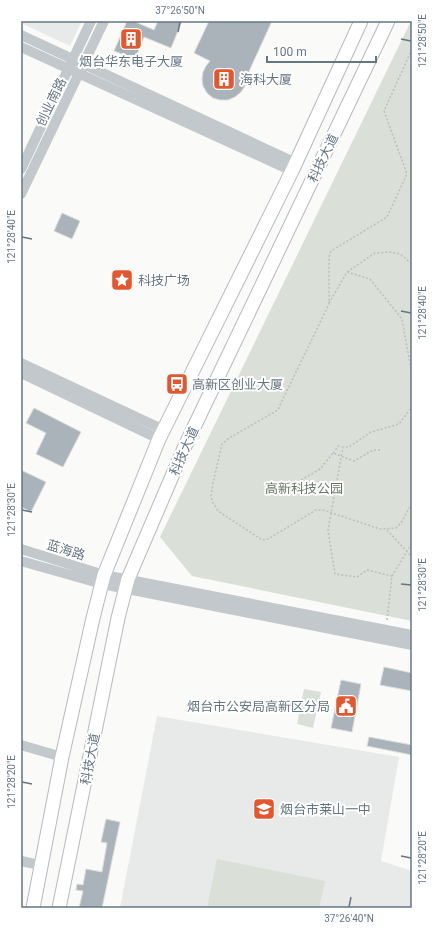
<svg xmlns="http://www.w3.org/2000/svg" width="433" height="929" font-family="Roboto,'Noto Sans SC',sans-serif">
<rect width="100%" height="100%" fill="#fafaf8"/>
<path fill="#e8e9e9" d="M21,21H82L70,46L21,23Z
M157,716L399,757L381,861L412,871V908H120Z"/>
<path fill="#dadfd7" d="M411,21H412V621L192,576L160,537Z
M304,689L321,692L313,728L297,724Z
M217,859L325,881L319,908H207Z"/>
<path fill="#aab3b9" stroke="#dcdcda" d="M127,21H133L154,30L158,21H182L171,48L144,37L135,59L114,51Z
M209,21H272L246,78L245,86L241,92L235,97L228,100H220L213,98L207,93L203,86L202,79L203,72L206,66L210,61L194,53Z
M62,213L80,221L72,239L54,231Z
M34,408L81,432L63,467L36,454L46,433L26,423Z
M21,470L46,482L31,512L21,507Z
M384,667L412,673V691L380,685Z
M341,680L361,684L352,732L331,728Z
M369,737L412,745V755L367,746Z
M106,819L120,822L102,908H79L83,891L76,890L77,884L83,885L86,869L102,872L107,843L101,842Z"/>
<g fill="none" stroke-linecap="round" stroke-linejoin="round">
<g stroke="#b5babe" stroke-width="15">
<path id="major" d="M33,908L62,757L93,618L104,575L159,439L292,171L361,21
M59,908L118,618L128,579L185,446L388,21"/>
</g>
<path stroke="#bbbfc2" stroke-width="1.5" stroke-dasharray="2 2" stroke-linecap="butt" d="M412,49L384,111L407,174L387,217L331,251L329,257V304L281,403L278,410L229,438L222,444L213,483L211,496L213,503L218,511L262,540L268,539L316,510H323L380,529L396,528L401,523L412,503
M347,272L370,279L402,319L412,375
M329,303L347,272L375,253L390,252L400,254L412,264
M333,453L340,444
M301,480L320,469L333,453L354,461L373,450H380
M387,530L412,557
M392,576L412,543
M387,620L392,576L367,570L357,577L335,574L328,530L343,447H349L371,432L399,424L412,407"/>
<path stroke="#c3c8cc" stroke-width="10" d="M21,35L296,163
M21,47L292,171
M21,169L91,21
M21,194L104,21
M21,363L164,430
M21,373L159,439
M21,549L104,575L412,635
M21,561L102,584L412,645
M21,745L62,757
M21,861L40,865"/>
<use href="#major" stroke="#fff" stroke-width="13"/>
</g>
<path fill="none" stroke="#657683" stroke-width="1.5" d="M178,32L180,22M401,39L411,41M22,237L32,239M401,311L411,313M22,510L32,512M401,584L411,585M22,782L32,784M401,856L411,858M349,907L351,897"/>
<defs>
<g id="building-square" transform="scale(1.15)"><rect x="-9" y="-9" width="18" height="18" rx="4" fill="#e4572e" stroke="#fff"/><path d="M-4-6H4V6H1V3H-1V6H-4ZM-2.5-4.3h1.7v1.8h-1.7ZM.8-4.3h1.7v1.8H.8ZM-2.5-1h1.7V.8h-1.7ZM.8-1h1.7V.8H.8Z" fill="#fff"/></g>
<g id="sight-square" transform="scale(1.15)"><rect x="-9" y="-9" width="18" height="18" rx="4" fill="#e4572e" stroke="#fff"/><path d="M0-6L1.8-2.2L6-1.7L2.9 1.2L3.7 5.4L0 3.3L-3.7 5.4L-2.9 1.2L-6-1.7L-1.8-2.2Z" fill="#fff"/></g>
<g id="bus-square" transform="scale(1.15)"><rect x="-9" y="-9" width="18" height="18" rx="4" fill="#e4572e" stroke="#fff"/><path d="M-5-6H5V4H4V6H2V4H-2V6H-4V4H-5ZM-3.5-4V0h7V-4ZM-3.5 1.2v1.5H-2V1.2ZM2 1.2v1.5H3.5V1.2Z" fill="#fff"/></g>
<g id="civic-square" transform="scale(1.15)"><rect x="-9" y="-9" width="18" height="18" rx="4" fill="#e4572e" stroke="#fff"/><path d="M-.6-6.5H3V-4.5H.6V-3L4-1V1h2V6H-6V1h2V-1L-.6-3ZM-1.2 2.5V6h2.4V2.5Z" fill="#fff"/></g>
<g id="school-square" transform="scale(1.15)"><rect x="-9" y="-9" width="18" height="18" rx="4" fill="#e4572e" stroke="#fff"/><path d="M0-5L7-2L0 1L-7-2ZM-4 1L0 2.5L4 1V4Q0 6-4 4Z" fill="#fff"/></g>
</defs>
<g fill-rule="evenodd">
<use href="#building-square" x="131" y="39"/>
<use href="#building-square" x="224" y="79"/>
<use href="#sight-square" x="122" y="280"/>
<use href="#bus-square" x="177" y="384"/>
<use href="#civic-square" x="346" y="706"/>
<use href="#school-square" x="264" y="809"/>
</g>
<g text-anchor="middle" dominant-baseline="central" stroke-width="4" stroke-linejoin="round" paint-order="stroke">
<g font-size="13" fill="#657683" stroke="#fff" text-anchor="start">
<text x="131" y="61" text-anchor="middle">烟台华东电子大厦</text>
<text x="240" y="79">海科大厦</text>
<text x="138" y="280">科技广场</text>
<text x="192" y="384">高新区创业大厦</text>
<text x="330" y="706" text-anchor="end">烟台市公安局高新区分局</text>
<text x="280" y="809">烟台市莱山一中</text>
</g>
<g font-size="13" fill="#657683" stroke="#fff">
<text transform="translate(51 102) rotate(-64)">创业南路</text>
<text transform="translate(323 158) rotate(-64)">科技大道</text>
<text transform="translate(184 451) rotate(-66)">科技大道</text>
<text transform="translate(66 550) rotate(17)">蓝海路</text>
<text transform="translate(90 759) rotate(-79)">科技大道</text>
</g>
<g font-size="13" fill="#687a64" stroke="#fff">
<text x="304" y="488">高新科技公园</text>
</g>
</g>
<rect width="433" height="929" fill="none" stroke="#ffffff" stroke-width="44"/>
<path d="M267 56v6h109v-6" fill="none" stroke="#657683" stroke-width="2"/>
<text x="273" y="56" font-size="12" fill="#657683" stroke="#ffffff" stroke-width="3" paint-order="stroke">100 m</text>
<rect x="22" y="22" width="389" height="885" fill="none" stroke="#657683" stroke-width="1.5"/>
<g font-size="10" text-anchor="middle" fill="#657683">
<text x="180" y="14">37°26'50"N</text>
<text transform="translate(422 41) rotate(-90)" y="4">121°28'50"E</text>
<text transform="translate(11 237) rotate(-90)" y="4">121°28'40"E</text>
<text transform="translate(422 313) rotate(-90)" y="4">121°28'40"E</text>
<text transform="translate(11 510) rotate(-90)" y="4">121°28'30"E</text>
<text transform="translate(422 585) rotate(-90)" y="4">121°28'30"E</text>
<text transform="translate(11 782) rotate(-90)" y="4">121°28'20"E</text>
<text transform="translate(422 858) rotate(-90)" y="4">121°28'20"E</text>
<text x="349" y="922">37°26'40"N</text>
</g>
</svg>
